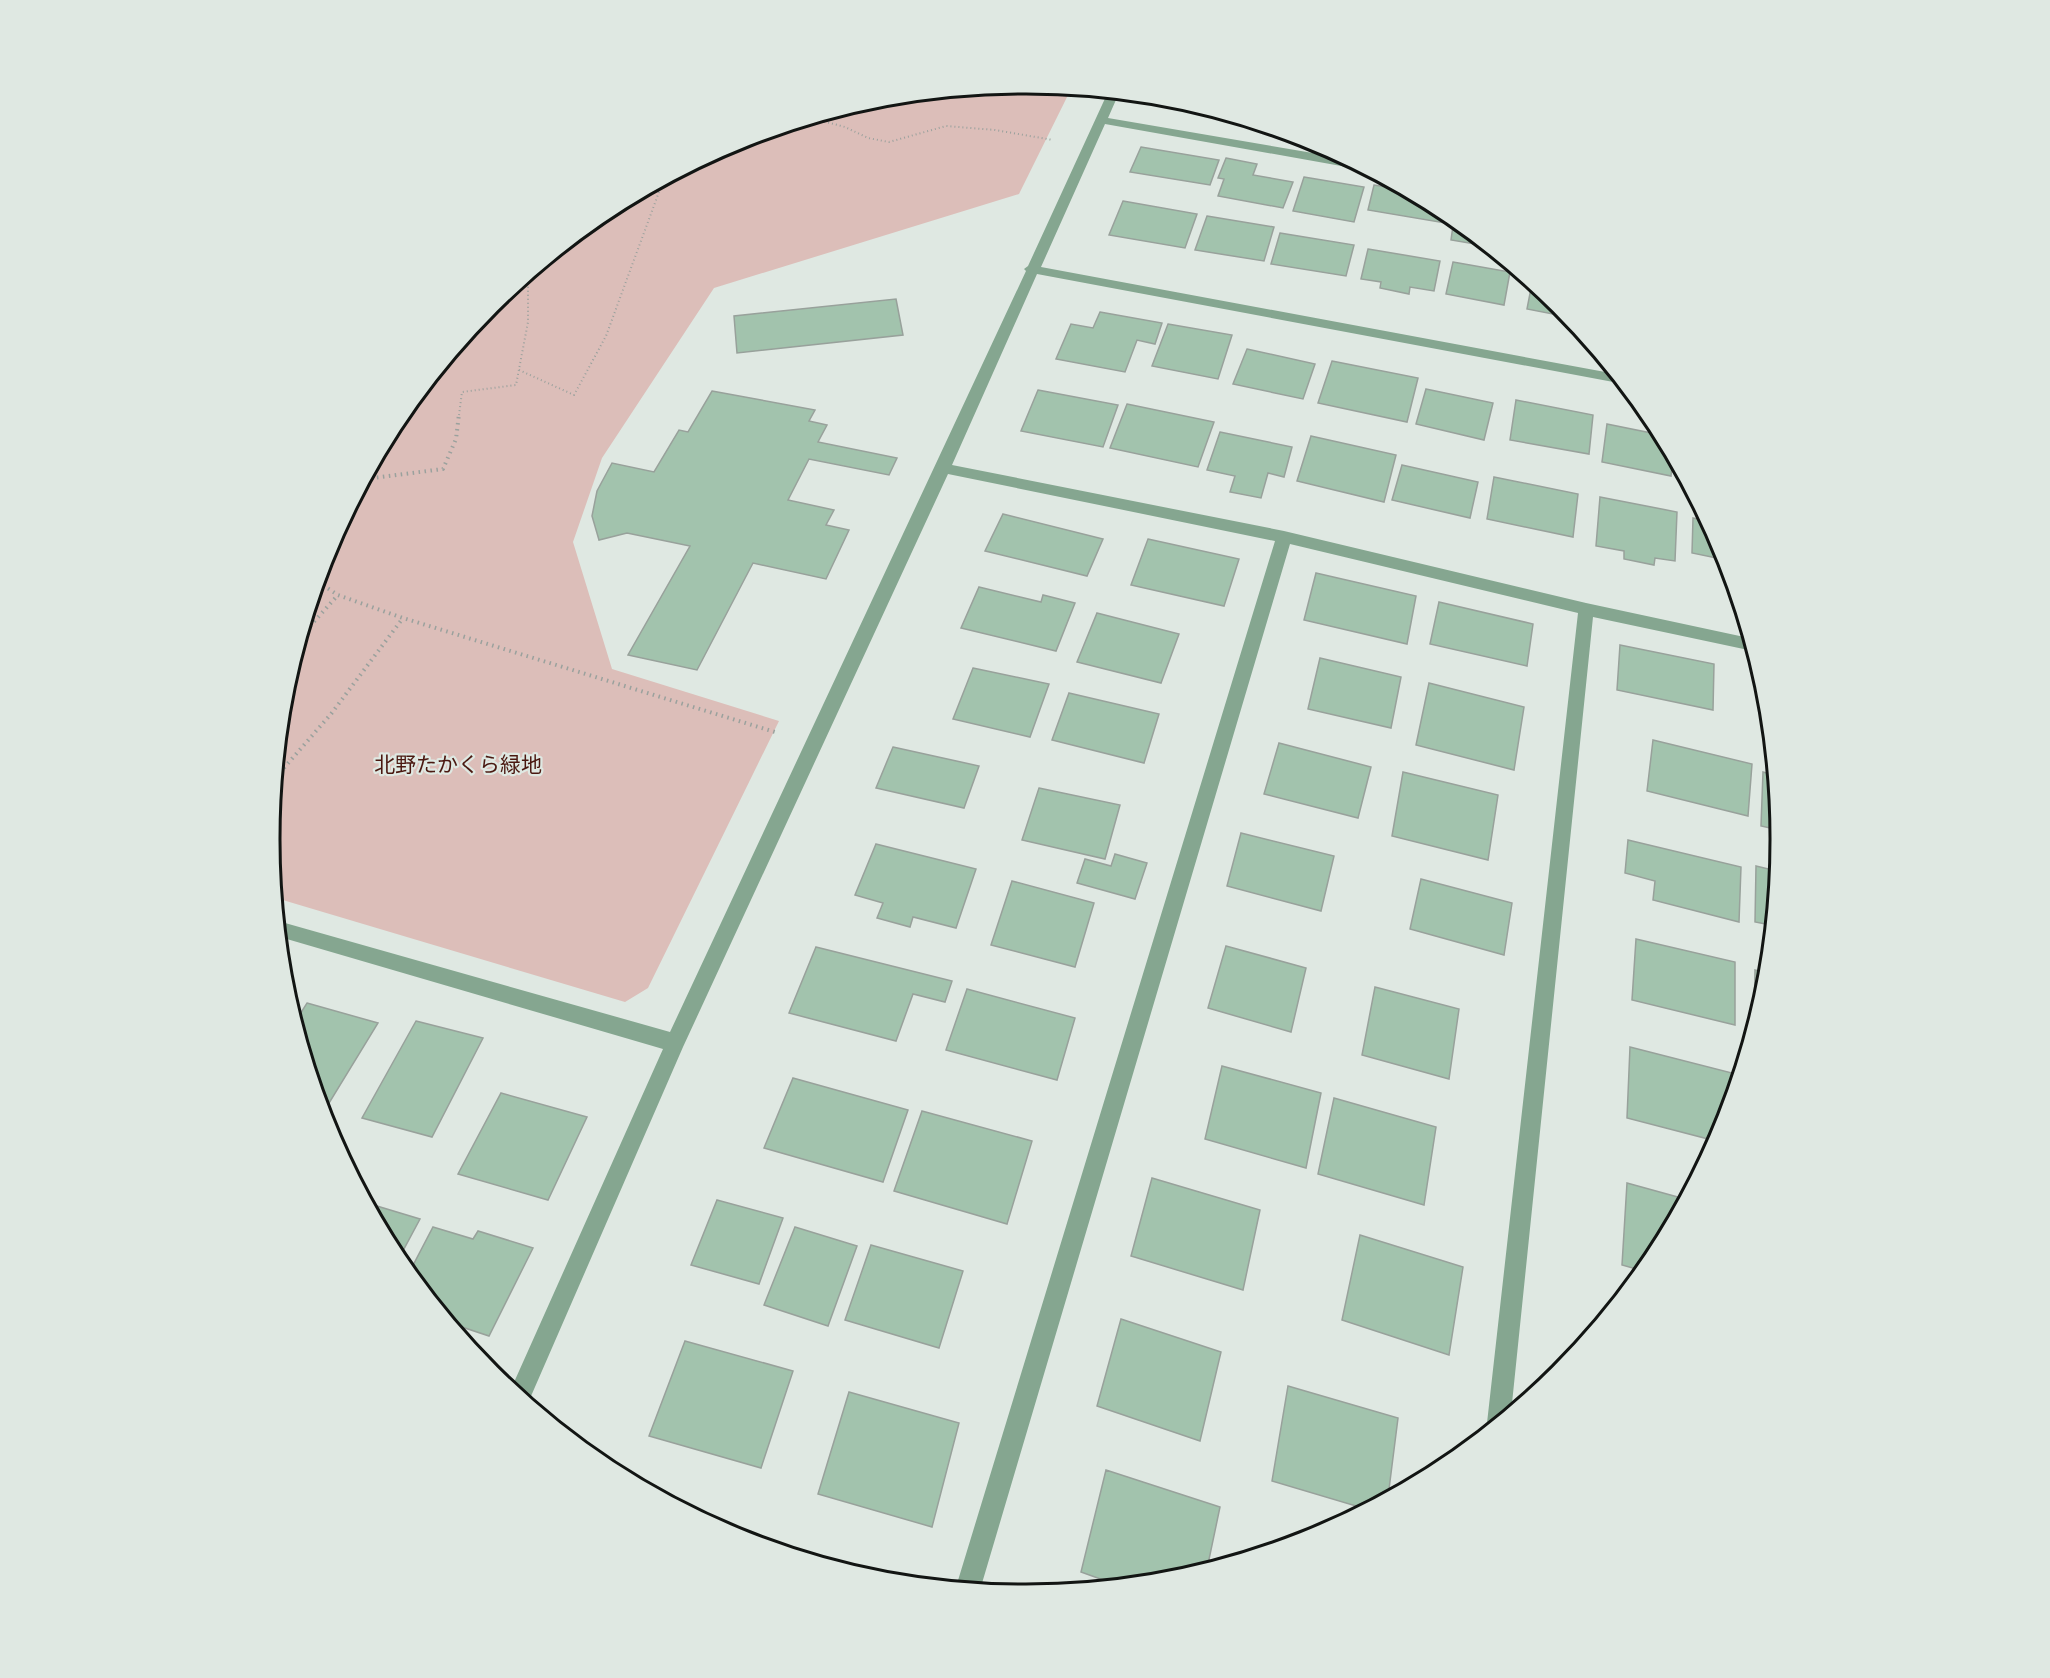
<svg xmlns="http://www.w3.org/2000/svg" width="2050" height="1678" font-family="Poppins,'Noto Sans JP',sans-serif">
<rect width="100%" height="100%" fill="#dfe8e2"/>
<path fill="#dcbeb9" d="M1025,84L1071,89L1019,194L714,288L602,458L573,542L612,669L779,721L648,988L625,1002L276,898L270,839L285,691L328,550L397,419L491,305L606,211L736,141L878,98Z"/>
<path fill="#a2c3ad" stroke="#98a19b" stroke-width="1.5" d="M1141,147L1219,160L1210,185L1130,172Z
M1226,158L1257,164L1253,175L1293,182L1283,208L1218,196L1224,179L1218,178Z
M1304,177L1364,187L1354,222L1293,211Z
M1374,185L1405,190L1445,211L1447,213L1445,223L1368,210Z
M1123,201L1197,214L1185,248L1109,235Z
M1207,216L1274,227L1264,261L1195,250Z
M1454,219L1487,246L1451,240Z
M1280,233L1354,245L1346,276L1271,264Z
M1368,249L1440,261L1434,291L1410,287L1409,294L1380,288L1381,282L1361,279Z
M1453,262L1510,272L1504,305L1446,294Z
M1532,283L1559,305L1568,317L1527,309Z
M896,299L903,335L737,353L734,316Z
M1100,312L1162,323L1155,344L1137,340L1125,372L1056,359L1071,324L1093,328Z
M1168,324L1232,335L1218,379L1152,366Z
M1247,349L1315,364L1303,399L1233,384Z
M1332,361L1418,378L1407,422L1318,403Z
M1426,389L1493,403L1484,440L1416,424Z
M1038,390L1118,405L1103,447L1021,431Z
M712,391L815,410L809,421L827,425L818,442L897,458L889,475L809,459L788,500L834,510L826,525L849,530L826,579L753,563L697,670L628,655L690,546L627,533L599,540L592,516L597,491L612,463L654,472L679,430L688,432Z
M1516,400L1593,415L1589,454L1510,440Z
M1127,404L1214,422L1198,467L1110,448Z
M1607,424L1661,435L1673,457L1671,476L1602,462Z
M1220,432L1292,447L1284,477L1268,473L1261,498L1230,492L1235,476L1207,470Z
M1311,436L1396,455L1384,502L1297,481Z
M1402,465L1478,482L1470,518L1392,500Z
M1494,477L1578,494L1573,537L1487,519Z
M1600,497L1677,512L1675,561L1655,558L1654,565L1624,559V551L1596,546Z
M1003,514L1103,539L1087,576L985,551Z
M1693,518L1707,521L1726,560L1692,553Z
M1148,539L1239,559L1224,606L1131,585Z
M1316,573L1416,596L1407,644L1304,620Z
M979,587L1041,602L1043,595L1075,603L1056,651L961,628Z
M1439,602L1533,624L1527,666L1430,644Z
M1097,613L1179,634L1161,683L1077,662Z
M1620,645L1714,664L1713,710L1617,690Z
M1320,658L1401,677L1391,728L1308,709Z
M973,668L1049,684L1030,737L953,719Z
M1429,683L1524,707L1514,770L1416,745Z
M1069,693L1159,714L1144,763L1052,740Z
M1653,740L1752,764L1748,816L1647,791Z
M1279,743L1371,767L1358,818L1264,794Z
M893,747L979,766L964,808L876,788Z
M1403,772L1498,795L1488,860L1392,836Z
M1763,772L1774,775L1779,830L1761,826Z
M1039,788L1120,805L1105,859L1022,840Z
M1241,833L1334,856L1321,911L1227,886Z
M1628,840L1741,867L1739,922L1653,900L1655,881L1625,873Z
M876,844L976,869L956,928L913,917L910,927L877,918L883,903L855,895Z
M1115,854L1147,863L1135,899L1077,883L1085,859L1111,866Z
M1756,866L1777,871L1771,925L1755,922Z
M1421,879L1512,903L1504,955L1410,929Z
M1012,881L1094,903L1075,967L991,945Z
M1636,939L1735,962V1025L1632,1000Z
M1226,946L1306,968L1291,1032L1208,1008Z
M816,947L952,981L945,1002L913,994L896,1041L789,1013Z
M1755,970L1767,973L1765,987L1754,1025Z
M1375,987L1459,1009L1449,1079L1362,1055Z
M967,989L1075,1018L1057,1080L946,1050Z
M307,1003L378,1023L323,1113L295,1022Z
M416,1021L483,1038L432,1137L362,1118Z
M1630,1047L1732,1073V1096L1722,1128L1716,1141L1627,1118Z
M1222,1066L1321,1093L1306,1168L1205,1139Z
M793,1078L908,1110L883,1182L764,1148Z
M501,1093L587,1117L548,1200L458,1174Z
M1334,1098L1436,1127L1424,1205L1318,1174Z
M922,1111L1032,1141L1007,1224L894,1191Z
M1152,1178L1260,1210L1243,1290L1131,1256Z
M1627,1183L1685,1199L1653,1259L1643,1271L1622,1265Z
M717,1200L783,1218L759,1284L691,1265Z
M367,1203L420,1219L398,1260L397,1258Z
M433,1227L473,1239L478,1231L533,1248L489,1336L450,1323L409,1273Z
M795,1227L857,1246L828,1326L764,1305Z
M1360,1235L1463,1267L1449,1355L1342,1320Z
M871,1245L963,1271L939,1348L845,1320Z
M1121,1319L1221,1352L1200,1441L1097,1406Z
M685,1341L793,1371L761,1468L649,1436Z
M1288,1386L1398,1418L1388,1497L1366,1509L1272,1481Z
M849,1392L959,1423L932,1527L818,1494Z
M1106,1470L1220,1507L1207,1569L1172,1580L1117,1585L1081,1572Z"/>
<g fill="none" stroke-linecap="round" stroke-linejoin="round">
<path stroke="#9aa19d" stroke-width="2" stroke-dasharray="1 3" stroke-linecap="butt" d="M797,123L815,119L845,127L868,138L889,142L946,126L995,130L1053,140
M519,370L574,395L606,336L663,181
M459,415L462,392L516,385L528,322V275"/>
<path stroke="#9aa19d" stroke-width="4" stroke-dasharray="1.5 4.5" stroke-linecap="butt" d="M365,479L443,469L456,439L459,414
M318,582L338,595L403,618L778,733
M302,635L338,595
M276,777L331,714L403,618"/>
<path fill="#85a690" fill-rule="evenodd" d="M1108,92L1119,93L1108,118L1348,159L1363,167L1358,169L1105,124L1041,267L1616,374L1624,384L1037,274L952,465L1284,531L1586,603L1749,638L1753,651L1593,617L1511,1413L1489,1430L1487,1423L1578,613L1290,544L980,1590L956,1587L1275,541L948,474L683,1047L528,1403L511,1389L663,1049L280,937L278,921L670,1032L1026,271L1024,269L1028,266Z"/>
</g>
<g text-anchor="middle" dominant-baseline="central" stroke-width="4.5" stroke-linejoin="round" paint-order="stroke">
<g font-size="21" fill="#4a1810" stroke="#dfe8e2">
<text x="458" y="764">北野たかくら緑地</text>
</g>
</g>
<path d="M0 0H2050V1678H0ZM1024 94H1026A744 744 0 0 1 1770 838V840A744 744 0 0 1 1026 1584H1024A744 744 0 0 1 280 840V838A744 744 0 0 1 1024 94Z" fill="#dfe8e2" fill-rule="evenodd"/>
<path fill="none" stroke="#121513" stroke-width="3" d="M1024 94H1026A744 744 0 0 1 1770 838V840A744 744 0 0 1 1026 1584H1024A744 744 0 0 1 280 840V838A744 744 0 0 1 1024 94Z"/>
</svg>
